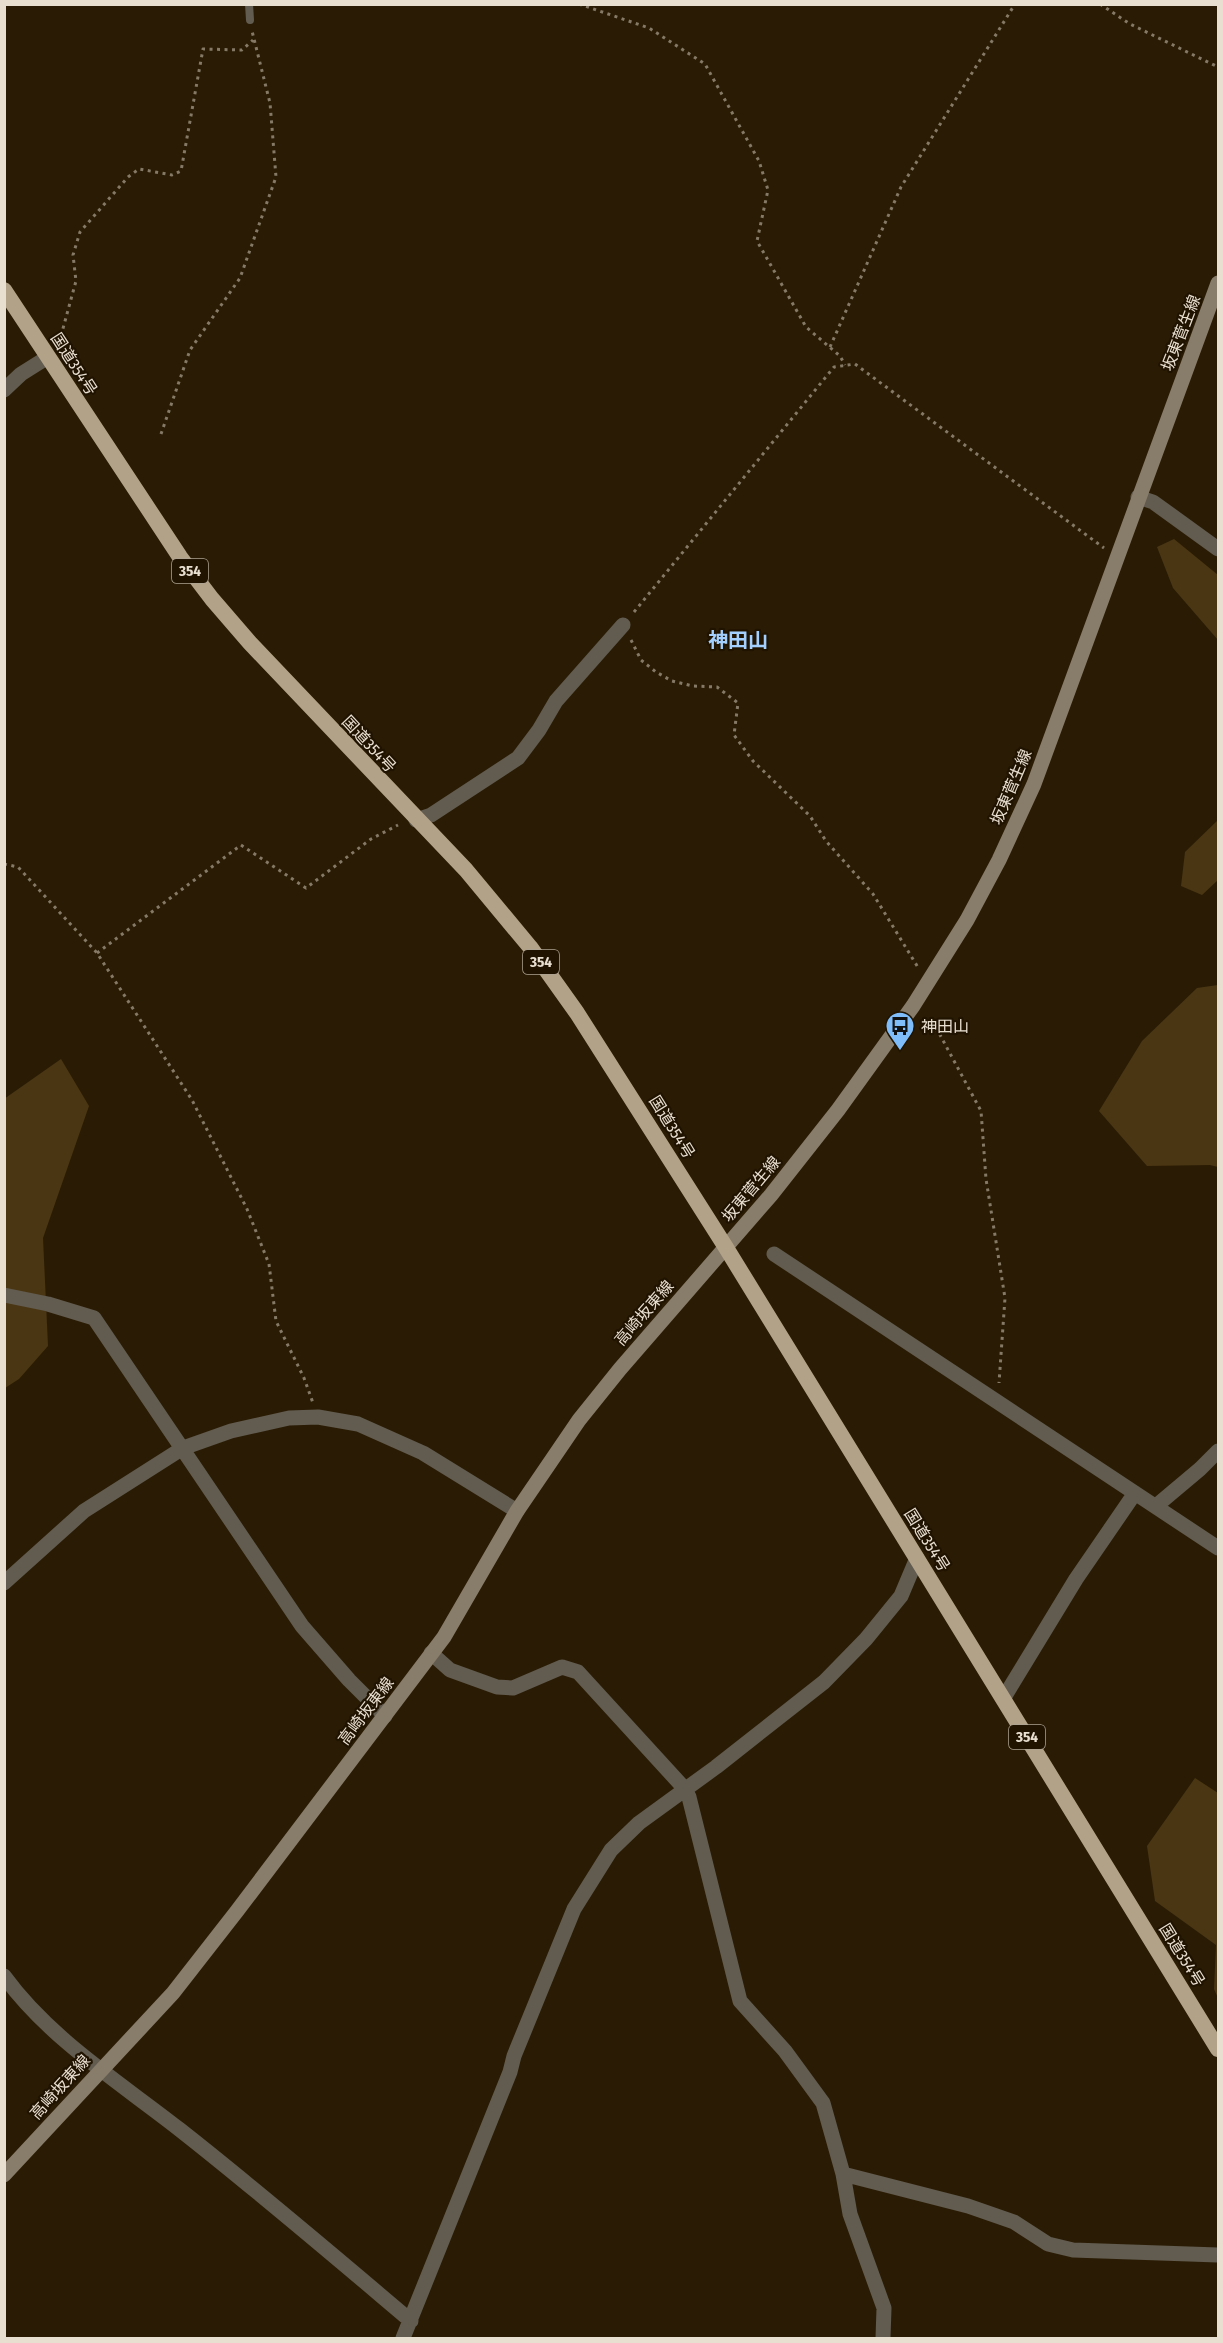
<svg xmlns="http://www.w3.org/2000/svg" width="1223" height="2343" font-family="'Fira Sans Condensed','Noto Sans JP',sans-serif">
<rect width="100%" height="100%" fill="#2a1c04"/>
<path fill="#4a3613" d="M1174,539L1218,575V640L1173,588L1157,547Z
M1218,820V880L1202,895L1181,886L1185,852Z
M1218,985V1167L1210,1165L1147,1166L1099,1111L1142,1041L1197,988Z
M61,1059L89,1106L43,1238L48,1346L19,1379L5,1388L4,1099Z
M1195,1778L1218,1793V1998L1214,1989L1216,1945L1155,1901L1147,1846Z"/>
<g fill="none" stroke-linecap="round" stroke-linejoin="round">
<path stroke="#867a67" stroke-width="3" stroke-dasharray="3 4.5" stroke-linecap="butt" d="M579,4L649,28L705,64L759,161L768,190L757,241L806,327L840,356L845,365
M1100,4L1130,24L1218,67
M59,343L76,281L73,255L80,232L128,177L139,169L172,175L181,171L203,49L242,50L253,40
M830,347L901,187L1015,4
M161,434L190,350L240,278L276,177L270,103L252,31
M634,612L834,367L855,364L1104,548
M631,640L641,660L656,672L672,681L693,686L717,687L738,703L734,735L753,761L810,816L826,841L873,894L919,969
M4,864L18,867L97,953L192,1100L247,1209L269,1264L276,1321L304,1378L313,1403
M97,953L241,845L306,888L371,839L398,825
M924,1018L939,1033L981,1111L986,1179L1005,1298L999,1383"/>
<path stroke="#625b4f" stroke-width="8" d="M249,4L250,20"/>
<path stroke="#625b4f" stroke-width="15" d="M4,390L21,374L48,357
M1138,497L1153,502L1218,549
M416,820L431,815L518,758L539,730L556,701L623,625
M774,1254L1218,1548
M4,1295L48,1304L94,1318L302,1626L349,1680L385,1716
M1156,1506L1200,1469L1218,1451
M4,1583L84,1511L183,1448L231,1431L289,1418L318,1417L358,1424L423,1453L517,1511
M431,1653L450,1670L497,1687L513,1688L562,1667L578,1672L684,1788L689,1797L740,2001L785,2051L823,2103L843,2174L850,2214L884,2308L883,2338
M1003,1699L1076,1579L1135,1493
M4,1976C49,2038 119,2082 179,2129C258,2191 334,2256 411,2321
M843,2174L968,2206L1014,2222L1048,2244L1073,2250L1218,2255
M403,2338L510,2072L514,2056L574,1909L611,1850L639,1823L716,1767L824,1682L866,1639L901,1596L917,1558"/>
<path stroke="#887c6a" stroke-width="15" d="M4,2175L173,1993L237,1911L444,1637L517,1511L579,1420L620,1369L771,1195L838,1110L913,1006L967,920L999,860L1034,784L1218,283"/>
<path stroke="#b2a288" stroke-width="16" d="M4,290L180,557L212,599L250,643L466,870L530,947L577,1013L725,1246L1218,2049"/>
</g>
<defs>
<g id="bus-pin" transform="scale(1.5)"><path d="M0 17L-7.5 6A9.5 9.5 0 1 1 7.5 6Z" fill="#7fbdfa" stroke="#201300"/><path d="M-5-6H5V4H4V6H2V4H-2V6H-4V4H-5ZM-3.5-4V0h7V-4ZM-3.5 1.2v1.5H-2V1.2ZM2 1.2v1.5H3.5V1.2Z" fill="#111"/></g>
</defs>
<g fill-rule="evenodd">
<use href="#bus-pin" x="900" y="1026"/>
</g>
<g text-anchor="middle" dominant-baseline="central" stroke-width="4.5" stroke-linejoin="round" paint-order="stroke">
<g fill="#201300" stroke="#ada292" stroke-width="1.5">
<rect x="172" y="559" width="36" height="24" rx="4.5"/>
<rect x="523" y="950" width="36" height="24" rx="4.5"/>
<rect x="1009" y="1725" width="36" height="24" rx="4.5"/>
</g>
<g font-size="15" font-weight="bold" fill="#e9dfd1">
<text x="190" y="571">354</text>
<text x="541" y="962">354</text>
<text x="1027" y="1737">354</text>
</g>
<g font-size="16" fill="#e9dfd1" stroke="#201300">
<text transform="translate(1181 333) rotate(-69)">坂東菅生線</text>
<text transform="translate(74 364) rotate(57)">国道354号</text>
<text transform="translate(369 744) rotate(47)">国道354号</text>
<text transform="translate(1011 787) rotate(-67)">坂東菅生線</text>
<text transform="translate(672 1127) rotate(58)">国道354号</text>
<text transform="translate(751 1189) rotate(-50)">坂東菅生線</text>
<text transform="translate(644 1313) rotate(-49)">高崎坂東線</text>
<text transform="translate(927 1540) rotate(58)">国道354号</text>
<text transform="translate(366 1711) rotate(-53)">高崎坂東線</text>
<text transform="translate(1182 1955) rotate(58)">国道354号</text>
<text transform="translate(60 2087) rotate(-48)">高崎坂東線</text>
</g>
<g font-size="16" fill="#e9dfd1" stroke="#201300" text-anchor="start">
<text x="921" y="1026">神田山</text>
</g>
<g font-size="20" font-weight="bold" fill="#a2cffd" stroke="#201300">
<text x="738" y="640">神田山</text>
</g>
</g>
<rect width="1223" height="2343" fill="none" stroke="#e9dfd1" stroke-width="12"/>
</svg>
